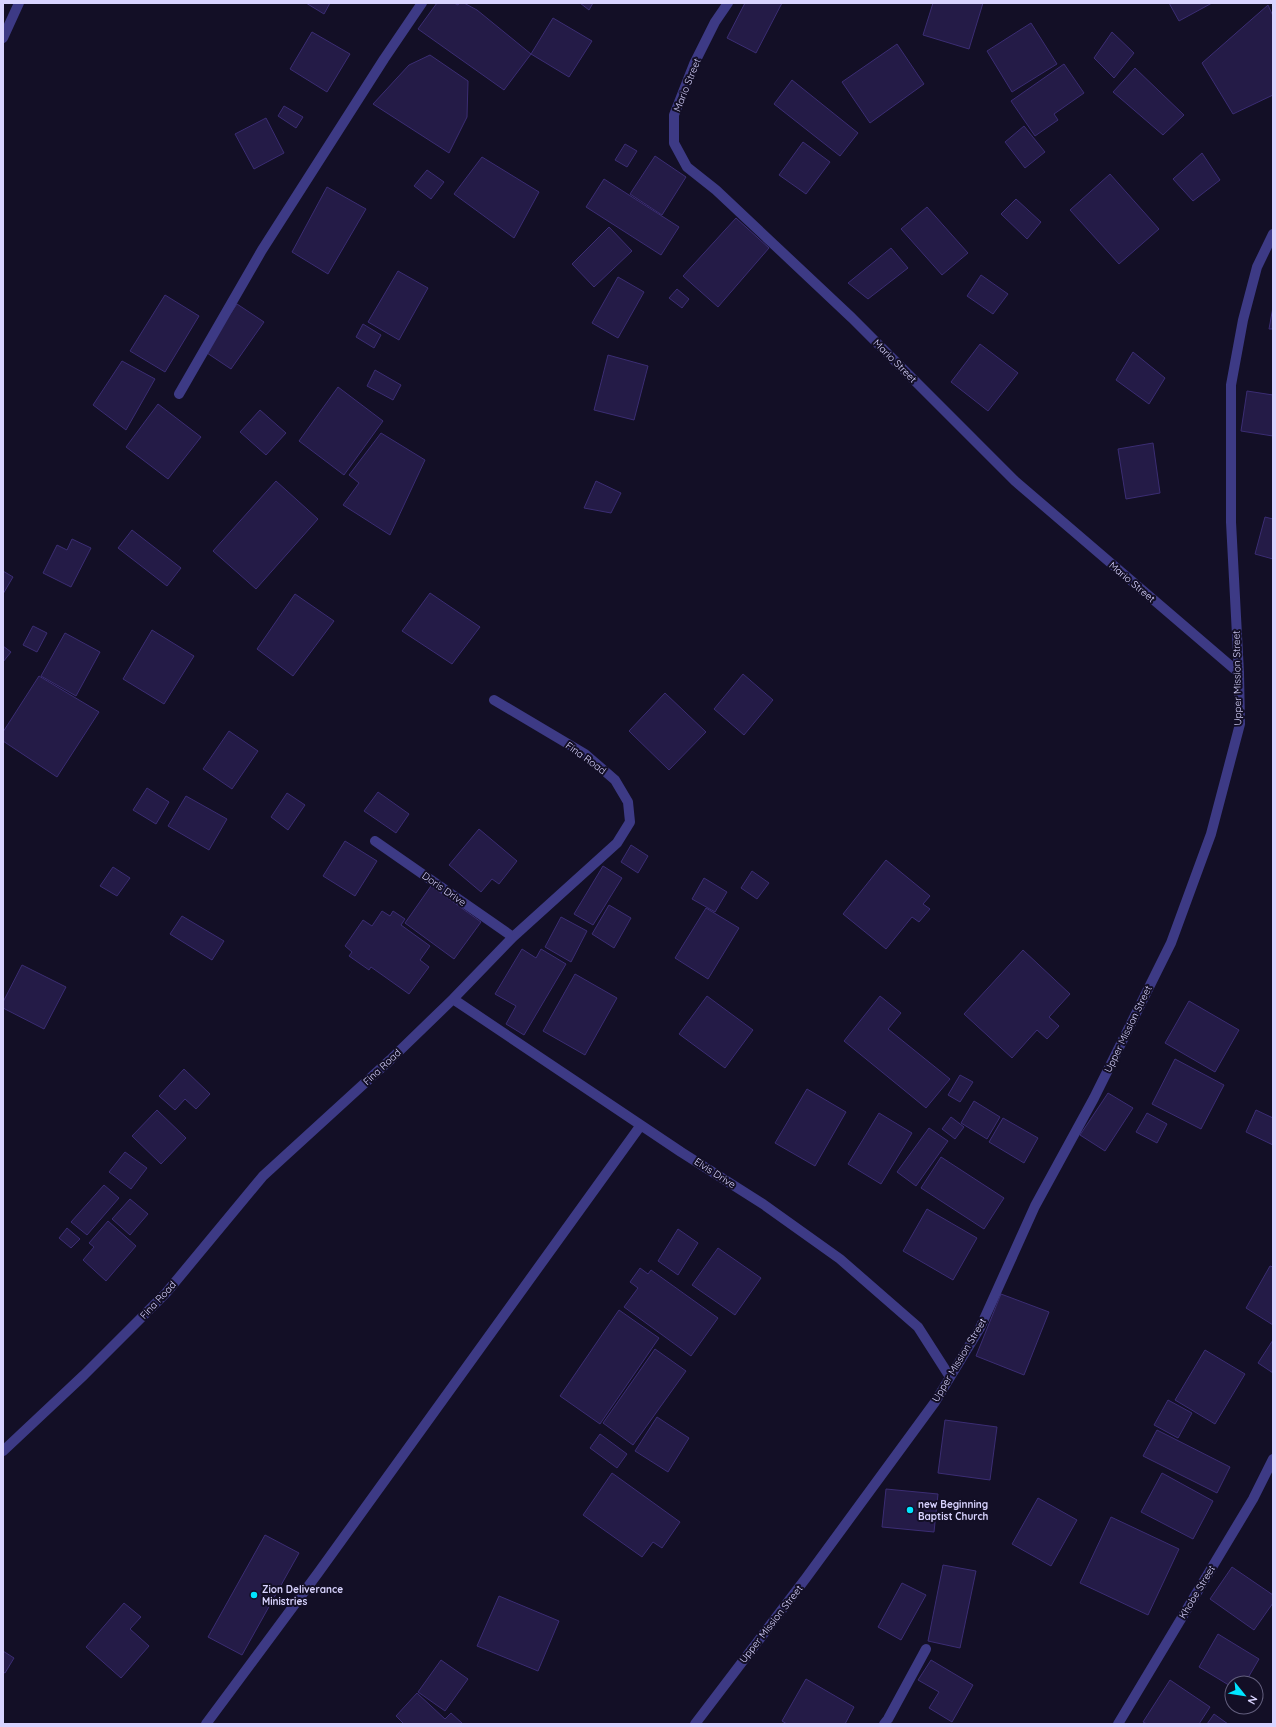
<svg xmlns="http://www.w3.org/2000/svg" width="1276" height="1727" font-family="Quicksand,sans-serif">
<rect width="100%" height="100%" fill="#130f26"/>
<path fill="#241b47" stroke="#3b2d73" d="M306,3H330L324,14Z
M437,3H454L458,5L459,3H464L477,10L531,54L504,90L418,29Z
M580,3H593L589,10Z
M745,3H782L756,53L727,38Z
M933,3H983L969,49L923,35Z
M1169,3H1212L1179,21Z
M1268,5L1273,16V95L1233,114L1202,63Z
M553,18L592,41L569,77L531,54Z
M1031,23L1057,64L1012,92L987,51Z
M312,32L350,54L327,92L290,69Z
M1112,32L1134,53L1114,78L1094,58Z
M897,44L924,84L870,123L842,82Z
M430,55L468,81L467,117L449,153L373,104L409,65Z
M1064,64L1084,93L1054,114L1058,120L1035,136L1011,101Z
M1135,68L1184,115L1163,135L1113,92Z
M792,80L858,133L840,156L774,104Z
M284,106L303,117L296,128L278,116Z
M266,118L284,153L254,169L235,134Z
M1024,126L1045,152L1025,168L1005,142Z
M803,142L830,162L806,194L779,175Z
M625,144L637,151L627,167L615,160Z
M1202,153L1220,180L1193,201L1173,179Z
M655,156L686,177L662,215L630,194Z
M482,157L539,192L514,238L454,194Z
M427,170L444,182L431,199L414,186Z
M1110,174L1159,229L1119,264L1070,210Z
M604,179L679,227L661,255L586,207Z
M327,187L366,209L328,274L292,252Z
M1016,199L1041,222L1027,239L1001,214Z
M927,207L968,253L942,275L901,229Z
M736,218L769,248L718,307L683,276Z
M609,227L632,251L594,287L572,264Z
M891,248L908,268L868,299L848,283Z
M398,271L428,288L399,340L368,322Z
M981,275L1008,294L993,314L967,296Z
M618,277L644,292L618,338L592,323Z
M677,289L689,299L682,308L669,298Z
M165,295L199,316L165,372L130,351Z
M237,304L264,322L231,369L204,351Z
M1273,307V329H1269Z
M363,324L381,335L374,348L356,337Z
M980,344L1018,373L988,411L951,382Z
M1133,352L1165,378L1149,404L1116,380Z
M608,355L648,366L634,420L594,410Z
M122,361L155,379L126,430L93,405Z
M375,370L401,385L393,400L367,386Z
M338,387L383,421L344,475L299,441Z
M1247,391L1273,395V436L1241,431Z
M158,404L201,437L168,479L126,447Z
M260,410L286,433L266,455L240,432Z
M381,433L425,460L390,535L343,505L359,483L349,475Z
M1153,443L1160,493L1126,499L1118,449Z
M276,481L318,519L256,589L213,551Z
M596,481L621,493L611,513L584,508Z
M1265,517L1273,519V559L1255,554Z
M132,530L181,568L167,586L118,548Z
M72,539L91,548L71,587L43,573L57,545L67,550Z
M3,571L13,577L3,594Z
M430,593L480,627L452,664L402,631Z
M295,594L334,621L293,676L257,649Z
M33,626L47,633L37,652L23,645Z
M152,630L194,656L164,704L123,679Z
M65,633L100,652L76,696L41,676Z
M3,646L11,652L3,662Z
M743,674L773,700L744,735L714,709Z
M39,676L99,712L57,777L3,741V732Z
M665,693L706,732L669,770L629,731Z
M229,731L258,751L232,789L203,769Z
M147,788L169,802L156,824L133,810Z
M378,792L409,814L396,833L364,811Z
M287,793L305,805L288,830L271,817Z
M186,796L227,819L209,850L168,826Z
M479,829L517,861L499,884L492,879L481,892L449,865Z
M345,841L377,861L355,896L323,876Z
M631,845L648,856L638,873L621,862Z
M886,860L930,896L923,904L930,909L919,922L912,917L886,949L843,914Z
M603,866L622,878L593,925L574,914Z
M113,867L130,878L117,896L100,886Z
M752,871L769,883L757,899L741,888Z
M704,878L727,892L715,912L692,899Z
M431,886L481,922L454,959L405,923Z
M609,905L631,918L614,948L592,934Z
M706,908L739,928L708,979L675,958Z
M382,911L390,916L393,911L405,919L401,925L430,946L420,960L429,967L409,994L371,967L369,970L349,956L352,952L345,946L363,920L372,926Z
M182,916L224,941L212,960L170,934Z
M561,917L587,931L571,962L545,947Z
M522,949L536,958L541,949L566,964L524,1035L506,1024L516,1006L495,994Z
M1023,950L1070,994L1049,1017L1059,1026L1047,1039L1037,1030L1012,1058L964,1014Z
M22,965L66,987L44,1029L3,1008V1002Z
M575,974L617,998L585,1055L543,1031Z
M707,996L753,1030L725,1068L679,1034Z
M880,996L901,1013L888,1029L950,1079L926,1108L844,1041Z
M1189,1001L1239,1030L1215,1072L1165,1043Z
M1175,1059L1224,1085L1201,1129L1152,1104Z
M184,1069L210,1094L196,1109L185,1099L175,1110L159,1096Z
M960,1075L973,1082L960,1102L948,1095Z
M807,1089L846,1112L815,1166L775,1143Z
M1108,1093L1133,1108L1105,1151L1080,1135Z
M974,1101L1000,1117L987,1139L961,1123Z
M157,1110L186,1138L161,1164L132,1136Z
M1256,1110L1273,1118V1145L1246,1132Z
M879,1113L912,1133L881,1184L848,1164Z
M1147,1113L1167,1124L1157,1143L1136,1132Z
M951,1117L964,1127L955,1139L942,1129Z
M1003,1118L1038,1138L1024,1163L989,1142Z
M929,1128L948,1141L916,1186L897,1172Z
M125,1152L147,1168L131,1189L109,1172Z
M941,1157L1004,1198L984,1229L921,1188Z
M104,1185L119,1198L87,1235L71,1222Z
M130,1199L148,1214L130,1235L112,1219Z
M927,1209L977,1238L953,1280L903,1251Z
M108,1221L136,1246L106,1281L83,1260L94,1247L89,1243Z
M67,1228L80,1239L71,1248L59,1238Z
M678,1229L698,1243L678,1275L658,1261Z
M718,1248L761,1278L735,1315L692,1285Z
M1270,1266L1273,1267V1325L1246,1308Z
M640,1268L648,1274L651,1270L718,1318L691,1356L624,1307L638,1288L630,1282Z
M1001,1294L1049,1312L1024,1375L976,1356Z
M619,1310L659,1338L600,1424L560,1396Z
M1273,1340V1373L1258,1363Z
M655,1349L686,1371L633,1445L603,1423Z
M1205,1350L1245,1374L1215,1424L1175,1400Z
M1168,1400L1192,1413L1178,1438L1154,1425Z
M657,1417L689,1438L668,1472L635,1451Z
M945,1420L997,1427L990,1480L938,1473Z
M1157,1430L1230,1467L1217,1493L1143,1456Z
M600,1434L627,1454L617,1468L590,1448Z
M612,1473L680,1522L662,1548L653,1542L642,1557L583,1515Z
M1162,1473L1213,1501L1193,1539L1141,1512Z
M886,1489L938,1494L934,1532L882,1527Z
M1038,1498L1077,1520L1051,1566L1012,1544Z
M1111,1517L1179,1549L1148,1615L1080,1583Z
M265,1535L299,1553L242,1655L208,1637Z
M943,1565L976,1571L960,1648L928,1641Z
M1232,1567L1273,1595V1603L1254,1630L1210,1599Z
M902,1583L926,1595L901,1640L878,1627Z
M499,1596L559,1621L538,1671L477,1646Z
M124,1603L141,1617L130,1629L149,1646L121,1678L86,1647Z
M1218,1634L1259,1659L1245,1683H1232V1687L1199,1667Z
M3,1651L14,1658L5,1673L3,1672Z
M441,1660L468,1679L445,1711L418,1692Z
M931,1660L973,1685L952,1722L929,1708L939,1692L918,1680Z
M806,1679L854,1707L845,1724H787L782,1721Z
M1170,1680L1210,1707L1199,1724H1147L1143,1722Z
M417,1693L445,1719L451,1713L463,1724H404L396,1716Z
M1214,1714L1228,1724H1207Z"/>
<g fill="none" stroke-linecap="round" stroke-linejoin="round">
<path stroke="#3d3a85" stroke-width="10" d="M728,3L715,22L694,64L674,115V143L687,167L716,190L852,318L1015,481L1239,673
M3,38L19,3
M179,394L262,250L384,59L422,3
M375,841L513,937
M453,999L681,1152L763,1204L840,1259L918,1327L950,1377
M3,1451L84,1375L166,1293L263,1176L390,1060L453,999L513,937L617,843L630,822L628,802L615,780L585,754L494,700
M206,1724L318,1573L641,1125
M695,1724L806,1578L935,1402L980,1328L1035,1206L1094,1098L1171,943L1211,834L1240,724L1239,673L1231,522V385L1243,320L1257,267L1273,234
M884,1724L888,1719L926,1649
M1118,1724L1253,1499L1273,1459"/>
</g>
<g fill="#00e5ff" stroke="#130f26" stroke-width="1.5">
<circle cx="910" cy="1510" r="4"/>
<circle cx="254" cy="1595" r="4"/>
</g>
<g text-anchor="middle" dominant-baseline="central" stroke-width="4" stroke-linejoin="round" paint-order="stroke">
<g font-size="10" fill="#d9d4ff" stroke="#130f26">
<text transform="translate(687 85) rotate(-68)">Mario Street</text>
<text transform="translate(895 361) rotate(45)">Mario Street</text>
<text transform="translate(1132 582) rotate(40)">Mario Street</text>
<text transform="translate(1237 678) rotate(-91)">Upper Mission Street</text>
<text transform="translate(586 758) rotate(36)">Fina Road</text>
<text transform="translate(444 889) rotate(35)">Doris Drive</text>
<text transform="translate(1128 1029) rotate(-64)">Upper Mission Street</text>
<text transform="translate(382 1067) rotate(-43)">Fina Road</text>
<text transform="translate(715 1173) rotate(33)">Elvis Drive</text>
<text transform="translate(158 1300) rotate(-47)">Fina Road</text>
<text transform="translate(959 1360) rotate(-59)">Upper Mission Street</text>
<text transform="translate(1197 1592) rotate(-59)">Khobe Street</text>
<text transform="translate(771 1624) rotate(-52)">Upper Mission Street</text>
</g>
<g font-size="10" font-weight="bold" fill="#d9d4ff" stroke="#130f26" text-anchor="start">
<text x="918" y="1504">new Beginning<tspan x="918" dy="12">Baptist Church</tspan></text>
<text x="262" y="1589">Zion Deliverance<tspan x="262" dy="12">Ministries</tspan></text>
</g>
</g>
<rect width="1276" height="1727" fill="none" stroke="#d9d4ff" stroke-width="8"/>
<g transform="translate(1244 1695) rotate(120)"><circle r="19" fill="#130f26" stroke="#625e7d"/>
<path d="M0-3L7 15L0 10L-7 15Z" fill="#00e5ff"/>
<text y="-6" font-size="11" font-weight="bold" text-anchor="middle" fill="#d9d4ff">N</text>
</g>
</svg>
